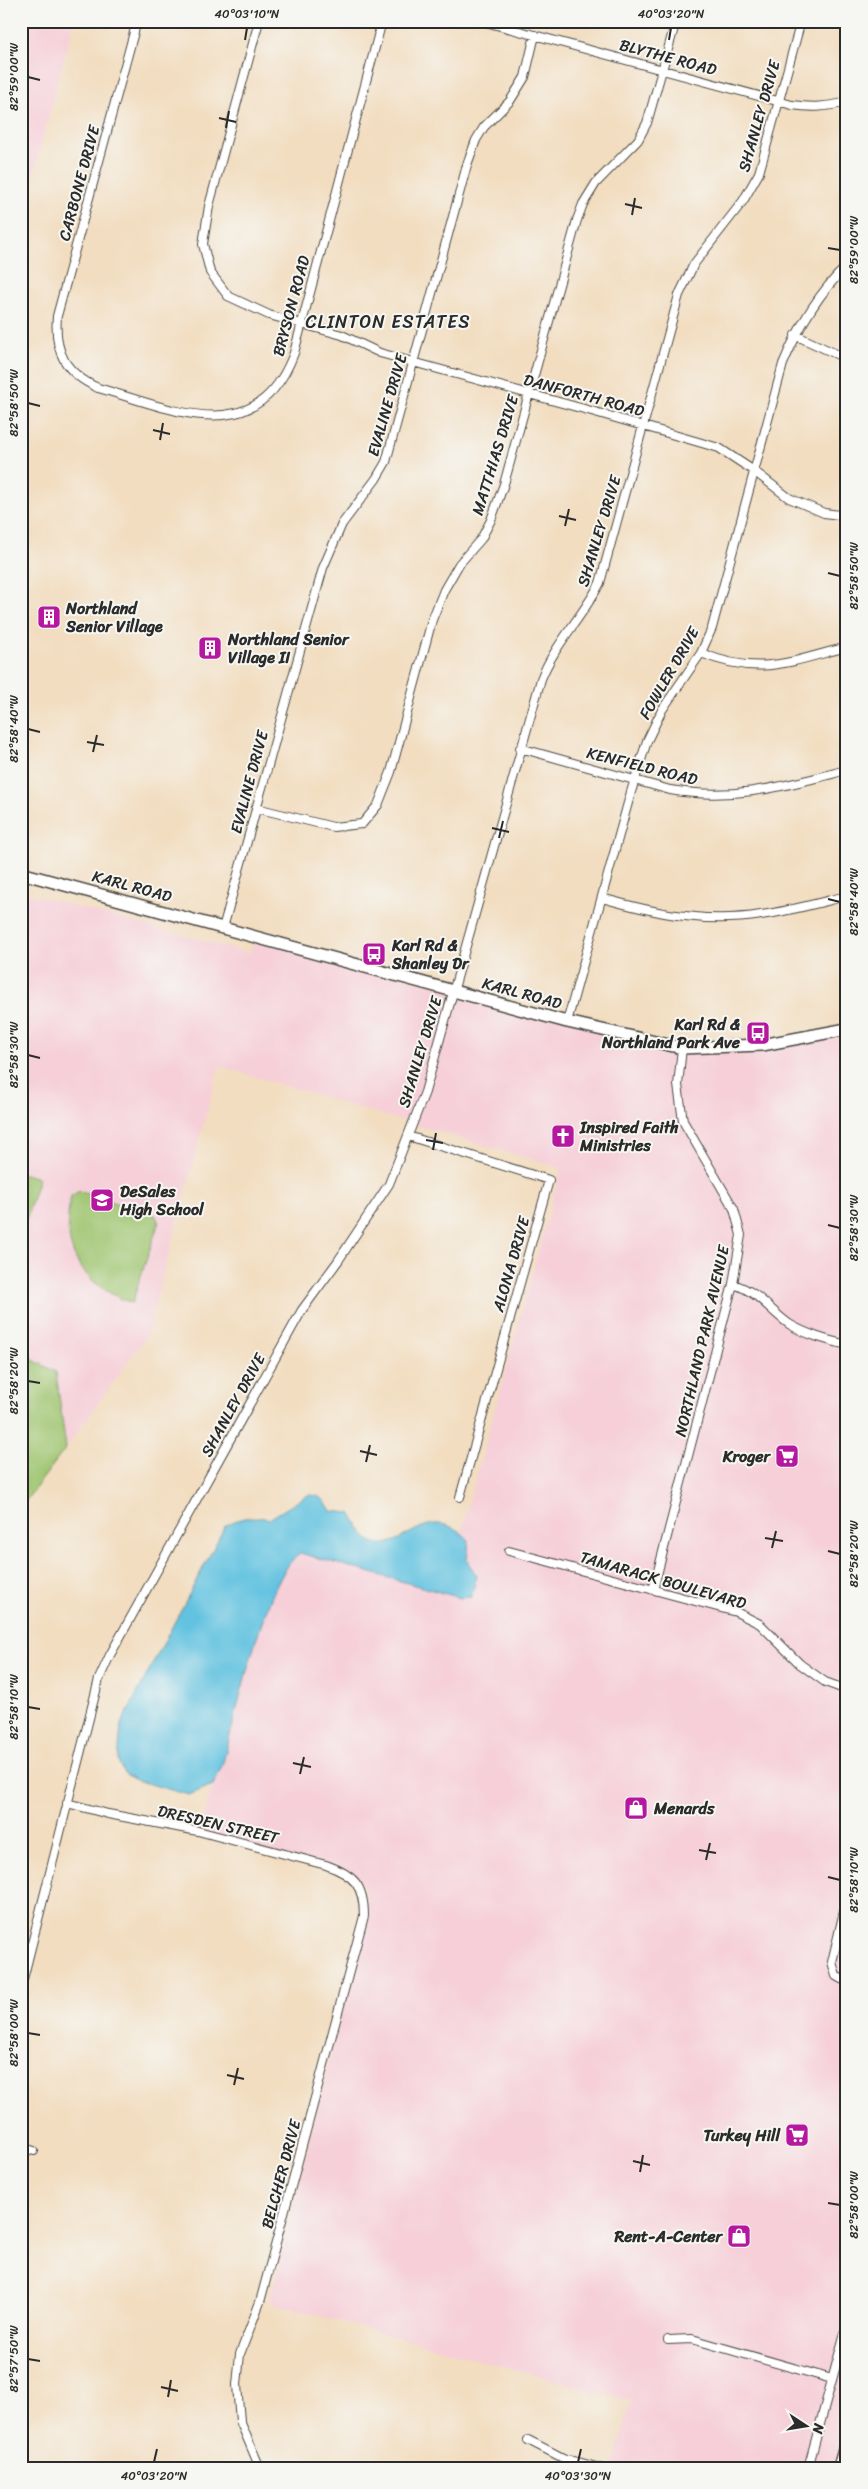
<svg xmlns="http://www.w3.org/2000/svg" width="868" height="2489" font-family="Sriracha,sans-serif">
<rect width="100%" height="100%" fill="#f6f6f2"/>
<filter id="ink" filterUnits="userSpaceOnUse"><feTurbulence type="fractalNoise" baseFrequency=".02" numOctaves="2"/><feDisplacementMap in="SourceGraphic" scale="10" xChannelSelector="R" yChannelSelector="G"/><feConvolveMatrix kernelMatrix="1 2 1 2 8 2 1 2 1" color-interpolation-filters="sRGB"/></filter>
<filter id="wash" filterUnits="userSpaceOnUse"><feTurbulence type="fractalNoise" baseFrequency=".0096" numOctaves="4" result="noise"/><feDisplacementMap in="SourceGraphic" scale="20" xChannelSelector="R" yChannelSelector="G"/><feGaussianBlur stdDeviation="1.12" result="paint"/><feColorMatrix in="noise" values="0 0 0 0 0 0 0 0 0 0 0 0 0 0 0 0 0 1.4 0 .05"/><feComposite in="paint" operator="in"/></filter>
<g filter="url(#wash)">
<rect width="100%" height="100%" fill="#f2ddc0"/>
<path fill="#f6cfd8" d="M21,21H74L21,221Z
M21,892L250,953L255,939L682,1048L847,1032V2468H613L631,2401L269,2302L368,1904L362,1884L346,1874L199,1832L213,1785L222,1766L263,1616L274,1588L294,1557L300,1553L309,1554L461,1598L477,1576L467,1561L469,1540L461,1532L561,1168L219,1066L147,1335L66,1448L21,1507Z"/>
<path fill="#9ec46e" stroke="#64784c" d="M21,1173L39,1178L21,1236Z
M79,1191L155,1215L159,1222L132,1303C82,1285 59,1250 71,1196Z
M21,1335L33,1360L56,1372L66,1448L21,1507Z"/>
<path fill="#62c2e0" stroke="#467686" d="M308,1495C321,1495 325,1500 331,1511L351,1513C356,1521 363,1537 371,1541C400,1558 426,1496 469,1540L467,1561L477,1576L471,1597L461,1598L300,1553C265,1576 235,1721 222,1766L213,1785L189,1795L135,1780L123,1772L118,1761L121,1724L225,1526C240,1517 252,1515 269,1519Z"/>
</g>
<g filter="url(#ink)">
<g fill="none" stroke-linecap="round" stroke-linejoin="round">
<g stroke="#494641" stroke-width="10">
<path id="minor" d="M137,21L57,316C54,352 65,373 98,388C173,409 257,452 294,353L382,21
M259,21L209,206L203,244L210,272L228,296L269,315L342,335L380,353L595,412L719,448L754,471L789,498L824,513L847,516
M482,21L792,105C812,108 827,107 847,102
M795,335L847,359
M701,653C759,677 789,662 847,647
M520,748L670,790C735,801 784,786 847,770
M256,808L333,827L362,824L378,805L391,772L432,620L444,590L459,564L481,539L491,520L504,484L577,220L583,204L596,183L638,140L647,123L676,21
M602,898C654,913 706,924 761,915C790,911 818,903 847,896
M223,928L323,568L342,524L376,479L386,462L467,165L476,140L484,127L510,101L525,77L535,35
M567,1022L631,792L647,741L662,710L701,653L712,628L783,364C798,328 818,293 847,266
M408,1136L549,1180L460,1497
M733,1284C759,1292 768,1309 789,1324C807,1335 827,1340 847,1345
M509,1551L736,1612L760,1624L800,1664L825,1682L847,1690
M653,1590L733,1284L741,1235L734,1209L683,1121L678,1085L682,1048
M67,1803L108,1814L198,1831L326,1865C354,1875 364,1885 364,1916L260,2302L240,2354L237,2385L240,2421L260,2468
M847,1899L832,1962L836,1976L847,1982
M21,1987L99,1679L110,1655L302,1310L338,1261L389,1184L425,1092L541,679C555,644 583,616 600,583L679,295L694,264L743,201L759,173L801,21
M21,2147L34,2151
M668,2340L692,2339L832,2379
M528,2440L563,2458L600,2468
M808,2468L847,2325"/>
</g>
<g stroke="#494641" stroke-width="14">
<path id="secondary" d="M21,873L567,1022L682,1048L762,1045L847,1029"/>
</g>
<g stroke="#494641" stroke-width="15">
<path id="primary" d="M839,2468L847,2440"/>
</g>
<use href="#minor" stroke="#fff" stroke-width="8"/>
<use href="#secondary" stroke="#fff" stroke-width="11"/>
<use href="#primary" stroke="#fff" stroke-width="12"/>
</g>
</g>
<path fill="none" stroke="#2b2b2b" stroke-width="2" d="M245,40L247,28M669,40L671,28M28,77L40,80M219,118L236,122M226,128L229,111M625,204L642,208M632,215L635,198M828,248L840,250M28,403L40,406M153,430L170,434M160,440L163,423M559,516L576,520M565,526L569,509M828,573L840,576M28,729L40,732M87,742L104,745M93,752L97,735M492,828L509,832M499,838L503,821M828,899L840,902M28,1055L40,1058M426,1140L443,1143M433,1150L436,1133M828,1225L840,1228M28,1381L40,1383M360,1451L377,1455M366,1462L370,1445M765,1538L783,1541M772,1548L776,1531M828,1551L840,1554M28,1707L40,1709M293,1763L311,1767M300,1774L304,1757M699,1850L716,1853M706,1860L710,1843M828,1877L840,1880M28,2033L40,2035M227,2075L244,2079M234,2085L238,2068M633,2161L650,2165M640,2172L643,2155M828,2203L840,2205M28,2359L40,2361M161,2387L178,2391M168,2397L171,2380M154,2462L157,2449M578,2462L581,2449"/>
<defs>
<g id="building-square" transform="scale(1.25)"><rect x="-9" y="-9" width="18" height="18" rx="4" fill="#b5179e" stroke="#f6f6f2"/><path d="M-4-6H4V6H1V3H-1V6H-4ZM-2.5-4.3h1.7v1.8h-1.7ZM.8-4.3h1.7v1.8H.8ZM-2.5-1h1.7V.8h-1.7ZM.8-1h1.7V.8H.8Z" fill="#fff"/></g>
<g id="bus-square" transform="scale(1.25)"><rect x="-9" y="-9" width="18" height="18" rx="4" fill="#b5179e" stroke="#f6f6f2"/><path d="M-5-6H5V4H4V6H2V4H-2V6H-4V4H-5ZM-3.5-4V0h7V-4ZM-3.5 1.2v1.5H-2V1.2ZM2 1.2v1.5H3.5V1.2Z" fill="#fff"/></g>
<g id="church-square" transform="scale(1.25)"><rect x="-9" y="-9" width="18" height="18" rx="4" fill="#b5179e" stroke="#f6f6f2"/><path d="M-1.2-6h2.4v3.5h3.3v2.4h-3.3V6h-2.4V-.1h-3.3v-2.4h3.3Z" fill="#fff"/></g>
<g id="school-square" transform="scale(1.25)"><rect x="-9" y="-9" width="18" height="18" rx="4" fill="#b5179e" stroke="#f6f6f2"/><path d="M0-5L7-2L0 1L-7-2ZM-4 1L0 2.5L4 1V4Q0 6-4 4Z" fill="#fff"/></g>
<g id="supermarket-square" transform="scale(1.25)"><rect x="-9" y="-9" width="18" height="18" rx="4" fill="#b5179e" stroke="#f6f6f2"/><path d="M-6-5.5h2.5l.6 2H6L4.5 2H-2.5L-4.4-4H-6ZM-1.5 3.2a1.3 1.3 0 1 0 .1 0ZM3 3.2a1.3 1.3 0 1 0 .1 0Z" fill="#fff"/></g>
<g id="shop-square" transform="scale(1.25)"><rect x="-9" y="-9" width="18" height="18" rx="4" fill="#b5179e" stroke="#f6f6f2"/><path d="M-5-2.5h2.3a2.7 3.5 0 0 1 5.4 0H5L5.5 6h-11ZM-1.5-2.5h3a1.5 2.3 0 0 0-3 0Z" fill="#fff"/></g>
</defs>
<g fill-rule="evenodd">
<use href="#building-square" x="49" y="617"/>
<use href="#building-square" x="210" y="648"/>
<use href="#bus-square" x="374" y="954"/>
<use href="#bus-square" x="758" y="1033"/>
<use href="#church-square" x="563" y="1136"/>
<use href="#school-square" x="102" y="1200"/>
<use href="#supermarket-square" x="787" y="1456"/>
<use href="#shop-square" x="636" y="1808"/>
<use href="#supermarket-square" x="797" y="2135"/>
<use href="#shop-square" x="739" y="2236"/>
</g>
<g text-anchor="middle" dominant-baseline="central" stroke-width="4" stroke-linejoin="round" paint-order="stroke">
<g font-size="16" fill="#2b2b2b" stroke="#f6f6f2">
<text transform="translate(668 57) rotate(15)">BLYTHE ROAD</text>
<text transform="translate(759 116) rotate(-74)">SHANLEY DRIVE</text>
<text transform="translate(79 183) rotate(-75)">CARBONE DRIVE</text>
<text transform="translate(291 306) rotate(-75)">BRYSON ROAD</text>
<text transform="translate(584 395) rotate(15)">DANFORTH ROAD</text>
<text transform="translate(387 405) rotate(-74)">EVALINE DRIVE</text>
<text transform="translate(495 455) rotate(-73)">MATTHIAS DRIVE</text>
<text transform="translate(599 531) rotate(-73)">SHANLEY DRIVE</text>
<text transform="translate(669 673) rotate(-60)">FOWLER DRIVE</text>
<text transform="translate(642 766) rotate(14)">KENFIELD ROAD</text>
<text transform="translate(249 782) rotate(-75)">EVALINE DRIVE</text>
<text transform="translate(132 886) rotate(15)">KARL ROAD</text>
<text transform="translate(522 993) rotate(15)">KARL ROAD</text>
<text transform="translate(420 1052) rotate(-73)">SHANLEY DRIVE</text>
<text transform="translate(511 1264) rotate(-74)">ALONA DRIVE</text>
<text transform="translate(702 1341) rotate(-77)">NORTHLAND PARK AVENUE</text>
<text transform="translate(233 1405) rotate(-61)">SHANLEY DRIVE</text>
<text transform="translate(663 1580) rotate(16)">TAMARACK BOULEVARD</text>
<text transform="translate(218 1824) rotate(13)">DRESDEN STREET</text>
<text transform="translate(281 2174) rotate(-75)">BELCHER DRIVE</text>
</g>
<g font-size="16" font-weight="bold" fill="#2b2b2b" stroke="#f6f6f2" text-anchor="start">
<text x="66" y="608">Northland<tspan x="66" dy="18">Senior Village</tspan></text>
<text x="228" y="639">Northland Senior<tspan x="228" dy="18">Village II</tspan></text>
<text x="392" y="945">Karl Rd &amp;<tspan x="392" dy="18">Shanley Dr</tspan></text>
<text x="740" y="1024" text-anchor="end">Karl Rd &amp;<tspan x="740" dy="18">Northland Park Ave</tspan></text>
<text x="580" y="1127">Inspired Faith<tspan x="580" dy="18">Ministries</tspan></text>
<text x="120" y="1191">DeSales<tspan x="120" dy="18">High School</tspan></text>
<text x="770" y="1456" text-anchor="end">Kroger</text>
<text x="654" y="1808">Menards</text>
<text x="780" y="2135" text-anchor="end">Turkey Hill</text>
<text x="722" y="2236" text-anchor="end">Rent-A-Center</text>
</g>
<g font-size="18" letter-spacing="1" fill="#2b2b2b" stroke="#f6f6f2">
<text x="388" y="322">CLINTON ESTATES</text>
</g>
</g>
<rect width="868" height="2489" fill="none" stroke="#f6f6f2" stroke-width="55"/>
<g transform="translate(806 2426) rotate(102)" stroke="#f6f6f2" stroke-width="4" paint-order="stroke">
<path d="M0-4L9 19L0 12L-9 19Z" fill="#2b2b2b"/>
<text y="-8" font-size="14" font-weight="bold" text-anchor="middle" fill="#2b2b2b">N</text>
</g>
<rect x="28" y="28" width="812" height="2434" fill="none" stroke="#2b2b2b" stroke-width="2"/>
<g font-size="12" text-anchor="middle" fill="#2b2b2b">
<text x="247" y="18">40°03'10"N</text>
<text x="671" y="18">40°03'20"N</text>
<text transform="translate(14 77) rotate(-90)" y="4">82°59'00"W</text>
<text transform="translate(854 250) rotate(-90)" y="4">82°59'00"W</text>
<text transform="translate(14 403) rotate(-90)" y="4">82°58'50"W</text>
<text transform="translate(854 576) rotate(-90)" y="4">82°58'50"W</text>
<text transform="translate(14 729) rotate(-90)" y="4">82°58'40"W</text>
<text transform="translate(854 902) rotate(-90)" y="4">82°58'40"W</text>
<text transform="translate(14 1055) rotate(-90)" y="4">82°58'30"W</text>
<text transform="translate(854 1228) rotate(-90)" y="4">82°58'30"W</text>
<text transform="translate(14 1381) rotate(-90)" y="4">82°58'20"W</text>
<text transform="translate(854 1554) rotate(-90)" y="4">82°58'20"W</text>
<text transform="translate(14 1707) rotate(-90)" y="4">82°58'10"W</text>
<text transform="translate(854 1880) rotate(-90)" y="4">82°58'10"W</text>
<text transform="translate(14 2033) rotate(-90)" y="4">82°58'00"W</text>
<text transform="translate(854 2205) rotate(-90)" y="4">82°58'00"W</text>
<text transform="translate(14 2359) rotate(-90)" y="4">82°57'50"W</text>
<text x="154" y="2480">40°03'20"N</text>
<text x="578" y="2480">40°03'30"N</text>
</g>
</svg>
